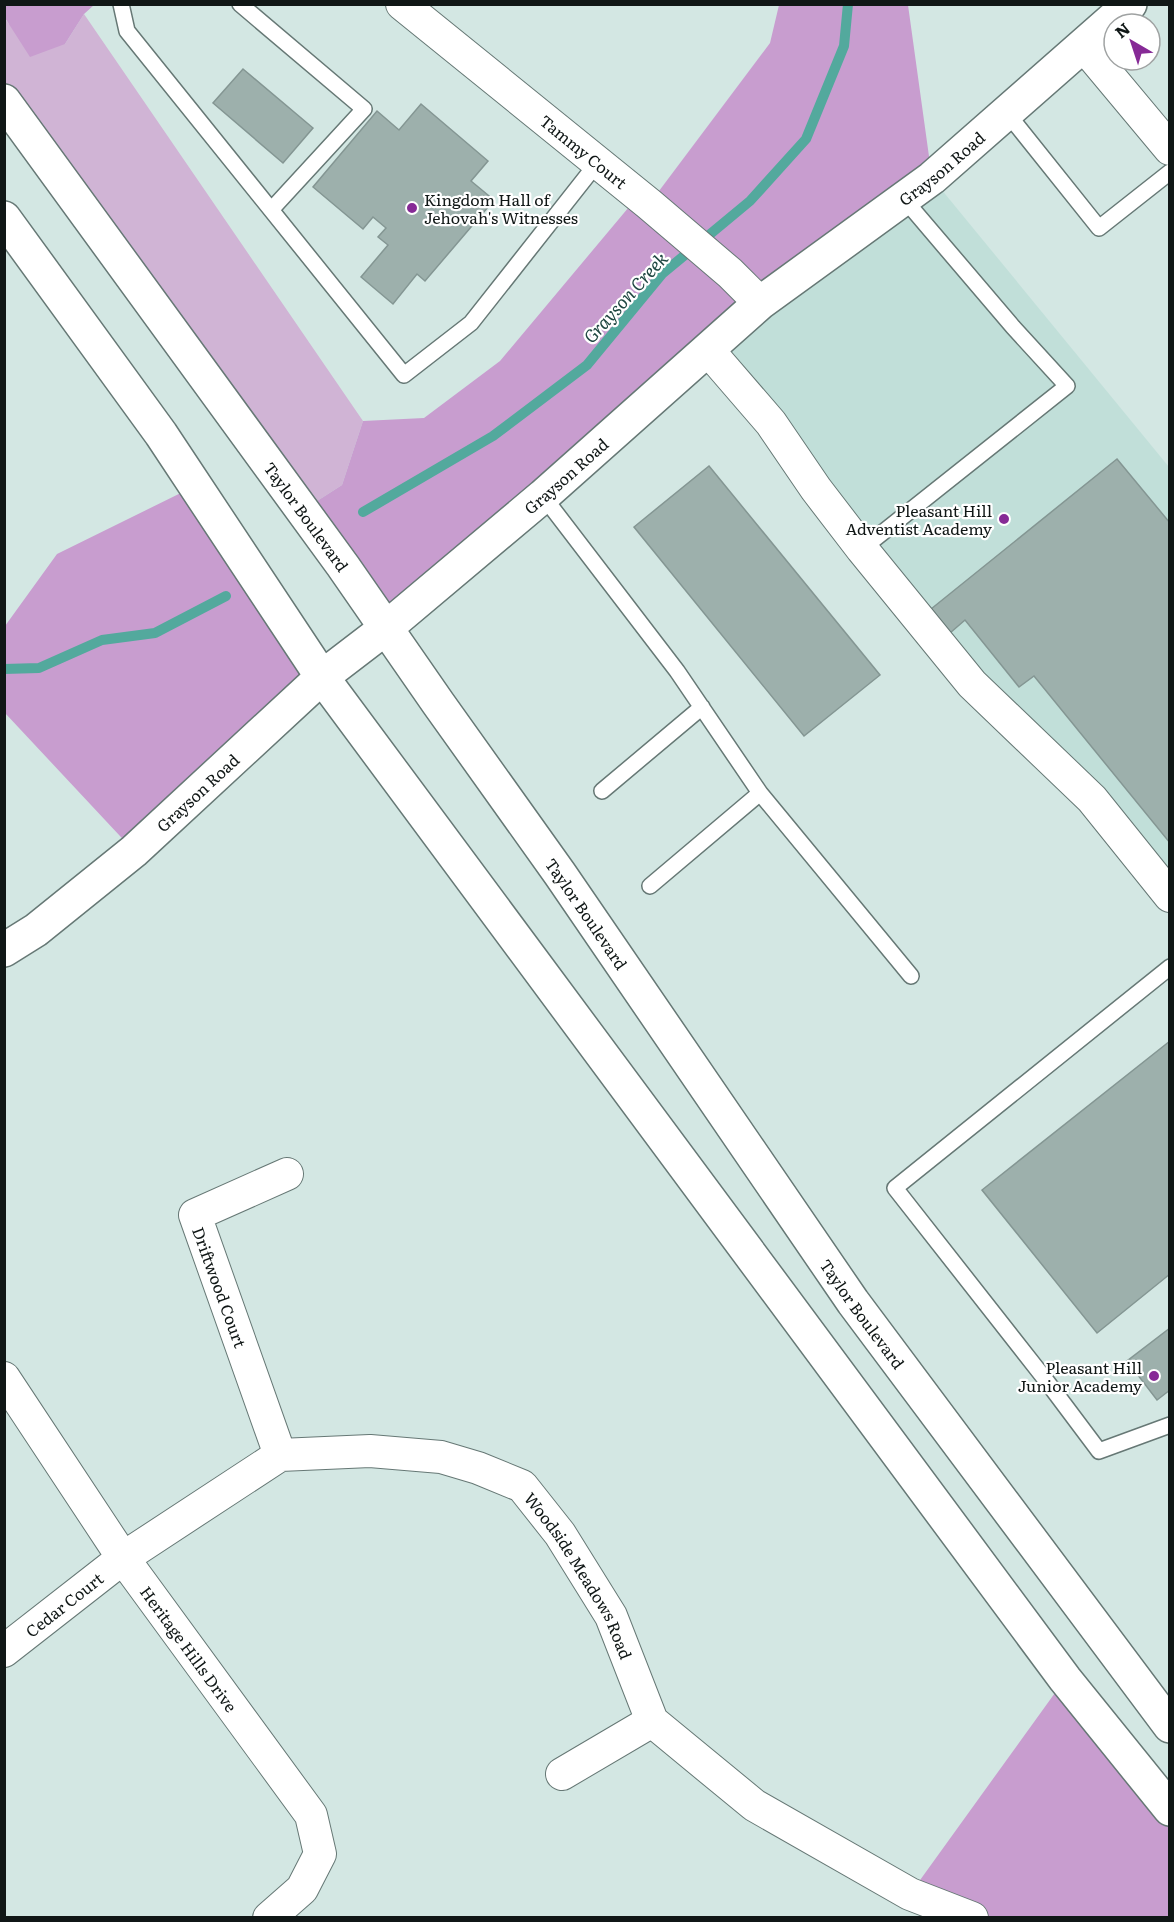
<svg xmlns="http://www.w3.org/2000/svg" width="1174" height="1922" font-family="Literata,serif">
<rect width="100%" height="100%" fill="#d3e7e3"/>
<path fill="#c1dfd9" d="M932,178L1169,467V896L972,684L708,350Z"/>
<path fill="#d0b4d5" d="M84,14L363,421L342,485L303,510L5,101L4,18L9,24L65,44Z"/>
<path fill="#c89dcf" d="M5,4H94V5L84,14L65,44L30,57L5,18Z
M779,5H908L932,178L386,628L303,510L342,485L363,421L424,418L500,361L639,195L650,203L770,43Z
M195,486L322,677L134,851L5,713V626L57,554Z
M1065,1679L1169,1809V1917H972L910,1894Z"/>
<g fill="none" stroke-linecap="round" stroke-linejoin="round">
<path stroke="#53a99d" stroke-width="10" d="M363,512L493,436L587,365L662,274L750,201L806,139L844,46L848,4
M4,669L39,668L102,640L155,633L226,596"/>
</g>
<path fill="#9db0ac" stroke="#849693" stroke-width="1.5" d="M243,69L313,128L283,163L213,103Z
M421,104L488,161L471,181L494,200L425,281L417,274L393,304L361,277L388,245L378,237L386,228L373,217L363,229L313,187L377,111L399,130Z
M1117,459L1170,523V843L1034,676L1019,687L965,620L950,633L931,609Z
M709,466L880,675L804,736L634,527Z
M1170,1041V1274L1097,1333L982,1190Z
M1170,1328V1390L1157,1400L1127,1361Z"/>
<g fill="none" stroke-linecap="round" stroke-linejoin="round">
<g stroke="#667875" stroke-width="18">
<path id="service" d="M121,4L127,31L404,375L471,323L598,162
M240,4L364,109L271,210
M1007,113L1099,228L1170,172
M543,496L677,671L760,793L650,886
M862,549L1067,386L1013,327L904,199
M602,791L702,707
M760,793L911,976
M1170,967L895,1188L1045,1379L1099,1451L1170,1425"/>
</g>
<g stroke="#667875" stroke-width="34">
<g id="minor">
<path id="s1" d="M402,4L649,204L730,273L760,303"/>
<path d="M1084,46L1170,149"/>
<path d="M708,350L771,423L816,489L862,549L972,684L1092,799L1170,896"/>
<path id="s2" d="M4,1378L123,1558L311,1815L320,1854L302,1889L269,1918"/>
<path d="M280,1455L195,1215L287,1174"/>
<path id="s3" d="M4,1651L123,1558L280,1455L370,1451L441,1457L478,1468L522,1486L560,1534L611,1616L652,1721L754,1805L910,1894L972,1918"/>
<path d="M562,1774L652,1721"/>
</g>
</g>
<g stroke="#667875" stroke-width="36">
<g id="tertiary">
<path id="s4" d="M4,950L36,930L134,851L322,677L386,628L543,496L760,303L932,178L1130,4"/>
</g>
</g>
<g stroke="#667875" stroke-width="36">
<g id="primary">
<path id="s5" d="M4,101L343,566L438,703L560,874L853,1302L1170,1726"/>
<path d="M4,218L161,434L322,677L1065,1679L1170,1809"/>
</g>
</g>
<use href="#service" stroke="#fff" stroke-width="15"/>
<use href="#minor" stroke="#fff" stroke-width="32"/>
<use href="#tertiary" stroke="#fff" stroke-width="33"/>
<use href="#primary" stroke="#fff" stroke-width="33"/>
</g>
<g fill="#862a96" stroke="#fff" stroke-width="2">
<circle cx="412" cy="208" r="6"/>
<circle cx="1004" cy="519" r="6"/>
<circle cx="1154" cy="1376" r="6"/>
</g>
<g text-anchor="middle" dominant-baseline="central" stroke-width="4.5" stroke-linejoin="round" paint-order="stroke">
<g font-size="16" fill="#101716" stroke="#fff">
<text stroke="none"><textPath href="#s1" startOffset="234">Tammy Court</textPath></text>
<text stroke="none"><textPath href="#s4" startOffset="1222">Grayson Road</textPath></text>
<text stroke="none"><textPath href="#s4" startOffset="736">Grayson Road</textPath></text>
<text stroke="none"><textPath href="#s5" startOffset="514">Taylor Boulevard</textPath></text>
<text stroke="none"><textPath href="#s4" startOffset="250">Grayson Road</textPath></text>
<text stroke="none"><textPath href="#s5" startOffset="1000">Taylor Boulevard</textPath></text>
<text transform="translate(220 1287) rotate(70)">Driftwood Court</text>
<text stroke="none"><textPath href="#s5" startOffset="1486">Taylor Boulevard</textPath></text>
<text stroke="none"><textPath href="#s3" startOffset="693">Woodside Meadows Road</textPath></text>
<text stroke="none"><textPath href="#s3" startOffset="76">Cedar Court</textPath></text>
<text stroke="none"><textPath href="#s2" startOffset="328">Heritage Hills Drive</textPath></text>
</g>
<g font-size="16" fill="#101716" stroke="#fff" text-anchor="end">
<text x="424" y="199" text-anchor="start">Kingdom Hall of<tspan x="424" dy="18">Jehovah's Witnesses</tspan></text>
<text x="992" y="510">Pleasant Hill<tspan x="992" dy="18">Adventist Academy</tspan></text>
<text x="1142" y="1367">Pleasant Hill<tspan x="1142" dy="18">Junior Academy</tspan></text>
</g>
<g font-size="18" font-style="italic" fill="#204742" stroke="#fff">
<text transform="translate(625 297) rotate(-48)">Grayson Creek</text>
</g>
</g>
<rect width="1174" height="1922" fill="none" stroke="#101716" stroke-width="12"/>
<g transform="translate(1132 42) rotate(321)"><circle r="28" fill="#ffffff" stroke="#9fa2a2" stroke-width="1.5"/>
<path d="M0-4.5L10 22L0 15L-10 22Z" fill="#862a96"/>
<text y="-9" font-size="16" font-weight="bold" text-anchor="middle" fill="#101716">N</text>
</g>
</svg>
